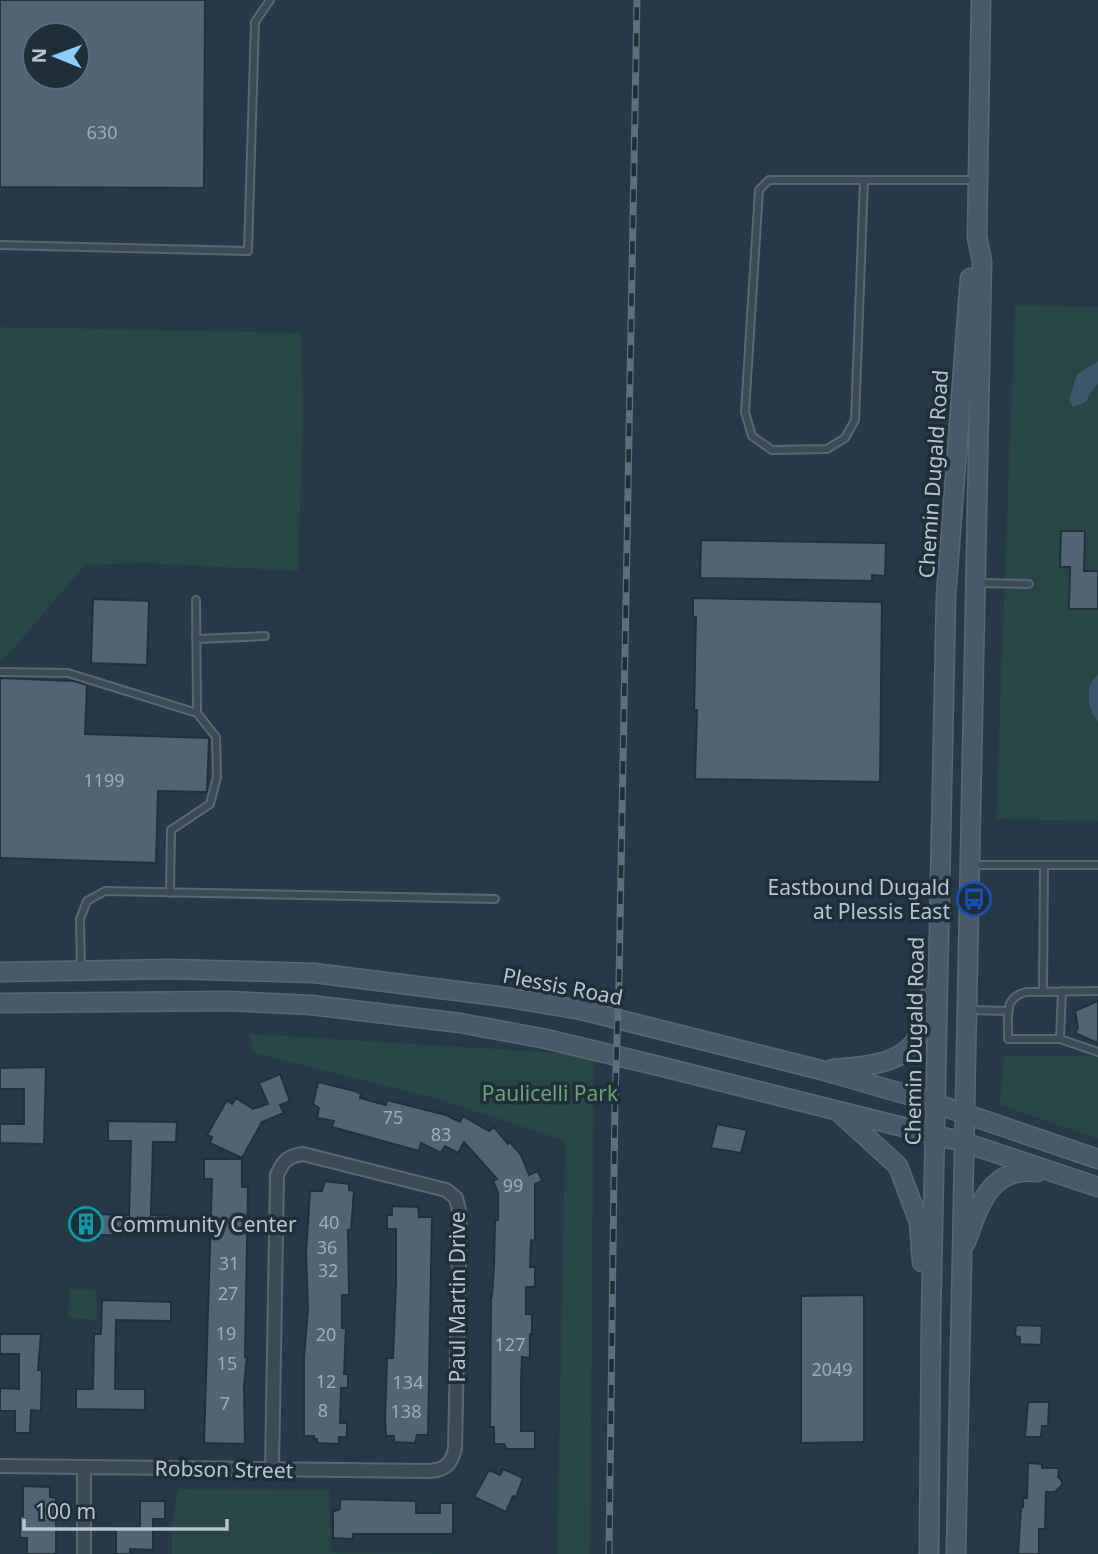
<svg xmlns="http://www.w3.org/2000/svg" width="1098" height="1554" font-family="'Noto Sans',sans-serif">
<rect width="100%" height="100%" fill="#263946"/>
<path fill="#284645" d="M1015,305L1098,307V821L996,819Z
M0,327L301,333L303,419L298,571L144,563L85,565L3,661H0Z
M250,1034L594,1055L590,1554H557L565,1141L438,1099L253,1053Z
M1004,1056H1098V1139L1000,1105Z
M69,1289L97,1290L96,1320L68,1318Z
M178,1489L329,1490L332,1553L478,1554H172V1525Z"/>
<path fill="#39586d" d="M1098,361V384L1091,392L1086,402L1073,407L1069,400L1077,374Z
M1098,675V721C1087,709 1084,685 1098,675Z"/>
<path fill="#526473" stroke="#21313c" stroke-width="2" fill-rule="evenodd" d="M0,0H205L204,188L0,187ZM35,35H77V77H35Z
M1061,531H1085L1084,571H1098V609H1069L1070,567H1060Z
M701,540L886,543L885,576L872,575V581L700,578Z
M693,598L882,602L880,782L695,779L697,710H694L696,617H693Z
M93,599L149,601L147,665L91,663Z
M0,678L74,681L87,685L85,734L209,738L207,792L158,791L156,863L0,858Z
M1098,1001V1043L1075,1033L1078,1028L1075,1011Z
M46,1067L44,1144L0,1143V1124H24V1089H0V1068Z
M280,1074L290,1101L280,1105L284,1113L262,1122L242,1158L210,1143L212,1137L207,1135L227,1100L232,1104L236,1098L253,1109L268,1104L259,1083Z
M318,1082L355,1091L361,1094L360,1098L386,1105L387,1100L446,1115L460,1122L463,1116L489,1131L494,1127L508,1144L510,1142L521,1155L529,1175L538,1171L542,1181L535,1184V1241L531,1240L530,1267H535V1287H526V1314H532V1334H530V1358L522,1357L521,1384V1431H535V1449H507L504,1444H494V1427H490L491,1296H492L494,1266L495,1220H498V1193L493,1181L497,1179L464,1142L458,1153L445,1146L441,1153L421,1143L419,1151L332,1127L334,1121L317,1118L319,1108L313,1104Z
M108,1121L177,1122L176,1142H153L151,1215L173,1216V1236L98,1235V1239H75V1208L98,1209V1214L129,1215L131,1141H108Z
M717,1124L747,1130L741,1153L711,1148Z
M204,1159H242V1187H248L245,1357H247L244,1386L245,1444L204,1443L212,1179H204Z
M325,1181L349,1184V1190L354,1191L351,1230H348L349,1295H342V1328H346L344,1374H348V1388H341L340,1423H347V1437H339V1444L317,1443V1439H314V1436H304V1357L308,1309L306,1254L310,1191H322Z
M392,1206L418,1207L419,1217H432L428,1435H417L415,1443L394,1442V1436H386L385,1419L387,1358H393L396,1282V1229H387V1215H392Z
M864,1295V1442L801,1443V1296Z
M102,1300L171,1302V1321L116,1320L115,1389H145V1410L76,1409V1389H93L94,1334H101Z
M1016,1325L1042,1326L1041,1345L1020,1344V1337L1015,1336Z
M0,1334H41L38,1370H42L41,1411L31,1410L30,1433H15V1411H0V1388L19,1389V1354H0Z
M1028,1402H1049L1048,1426H1042L1041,1437H1025Z
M1028,1463L1042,1464V1468H1059L1058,1477L1062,1481V1485L1055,1492H1046L1045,1529H1039V1554H1018L1021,1507H1023V1498H1027Z
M503,1469L523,1478L516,1497L513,1496L506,1512L474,1497L489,1470L500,1475Z
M23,1486L50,1487V1497L56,1498V1554H27V1538H20V1516H23Z
M340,1499L416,1501V1513H440V1503H453V1534H353V1539L333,1538V1512L340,1509Z
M140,1501H165V1519H153V1550L130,1549V1554H116V1527H140Z"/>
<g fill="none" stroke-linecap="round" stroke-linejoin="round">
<g stroke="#596772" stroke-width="10">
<path id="lane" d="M864,180L855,420L845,438L827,449L772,450L752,436L745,412L759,190L769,180C838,180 907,180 976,180
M0,245L248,251L255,22L270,0
M979,583L1029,584
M196,600L197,713
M196,639L265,636
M0,672L68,673L197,713L216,737L217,777L210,804L171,830L170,893
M972,865H1098
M81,969L80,919L87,901L105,891L495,899
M1098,991L1026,992C1002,998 1009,1017 1008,1039H1060L1098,1052
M1043,992L1044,866
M969,1010L1009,1011
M1060,1039L1062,991"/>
</g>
<g stroke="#596772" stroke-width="16">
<path id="street" d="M0,1466C143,1467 286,1470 429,1471C445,1470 452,1464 455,1448L460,1214L456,1198L446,1190L303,1154C288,1156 283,1161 277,1175L272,1470
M84,1554V1467"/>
</g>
<g stroke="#596772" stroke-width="21">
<path id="secondary" d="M0,972L171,969L314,973L505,997L581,1010L821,1070L922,1099L1098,1159
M0,1003L228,1001L311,1005L460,1023L546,1039L659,1066L963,1142L1098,1187
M833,1069C865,1066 909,1066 922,1028C926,1016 928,1003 931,991
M840,1113L898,1166L919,1222L922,1262
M966,1242C979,1206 990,1166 1037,1172
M929,1554L931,1319L946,596L970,278
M956,1554L982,261L977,237L981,0"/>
</g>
<use href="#lane" stroke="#3b4a55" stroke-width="6"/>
<use href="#street" stroke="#3b4a55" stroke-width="12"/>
<use href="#secondary" stroke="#485968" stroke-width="18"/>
<g stroke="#5d6f7c" stroke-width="7">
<path id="rail" d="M609,1554L615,1100L619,980L637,0"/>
</g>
<use href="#rail" stroke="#1f2f3a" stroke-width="4.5" stroke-dasharray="13" stroke-linecap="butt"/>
</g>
<defs>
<g id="bus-ring" transform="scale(1.75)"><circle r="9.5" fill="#1f2f3a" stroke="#1a4fb4" stroke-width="1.5"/><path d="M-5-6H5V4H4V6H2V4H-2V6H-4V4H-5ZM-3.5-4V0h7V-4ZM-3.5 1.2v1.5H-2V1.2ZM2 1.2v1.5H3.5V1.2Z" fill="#1a4fb4"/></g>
<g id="building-ring" transform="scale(1.75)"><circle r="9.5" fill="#1f2f3a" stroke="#0f9aa8" stroke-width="1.5"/><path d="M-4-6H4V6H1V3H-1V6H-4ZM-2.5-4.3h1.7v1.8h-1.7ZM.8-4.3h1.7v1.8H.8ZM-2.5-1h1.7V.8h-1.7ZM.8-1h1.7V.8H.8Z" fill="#0f9aa8"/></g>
</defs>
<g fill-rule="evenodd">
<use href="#bus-ring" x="974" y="899"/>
<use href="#building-ring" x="86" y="1224"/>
</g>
<g text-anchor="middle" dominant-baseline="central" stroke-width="7" stroke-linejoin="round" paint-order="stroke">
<g font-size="18" fill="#9eacb7">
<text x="102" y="132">630</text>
<text x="104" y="780">1199</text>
<text x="393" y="1117">75</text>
<text x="441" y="1134">83</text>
<text x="513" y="1185">99</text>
<text x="329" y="1222">40</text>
<text x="327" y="1247">36</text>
<text x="229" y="1263">31</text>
<text x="328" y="1270">32</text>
<text x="228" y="1293">27</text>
<text x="226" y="1333">19</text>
<text x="326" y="1334">20</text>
<text x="510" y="1344">127</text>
<text x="227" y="1363">15</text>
<text x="832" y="1369">2049</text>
<text x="326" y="1381">12</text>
<text x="408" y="1382">134</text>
<text x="225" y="1403">7</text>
<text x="323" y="1410">8</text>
<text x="406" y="1411">138</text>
</g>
<g font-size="21" fill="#b8c4ce" stroke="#1f2f3a">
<text transform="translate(933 474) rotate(-86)">Chemin Dugald Road</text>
<text transform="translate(563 986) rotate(11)">Plessis Road</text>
<text transform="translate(914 1041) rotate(-89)">Chemin Dugald Road</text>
<text transform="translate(457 1297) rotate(-90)">Paul Martin Drive</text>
<text transform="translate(224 1469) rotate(1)">Robson Street</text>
</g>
<g font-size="21" fill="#b8c4ce" stroke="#1f2f3a" text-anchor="end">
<text x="950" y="887">Eastbound Dugald<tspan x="950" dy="24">at Plessis East</tspan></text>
<text x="110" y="1224" text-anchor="start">Community Center</text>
</g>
<g font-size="21" fill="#6ea072" stroke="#1f2f3a">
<text x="550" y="1093">Paulicelli Park</text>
</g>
</g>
<g transform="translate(56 56) rotate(271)"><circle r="33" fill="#1f2f3a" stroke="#5c6b75" stroke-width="2"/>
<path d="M0-5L12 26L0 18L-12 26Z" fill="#8ecbfe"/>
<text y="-10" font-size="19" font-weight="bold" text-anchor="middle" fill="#b8c4ce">N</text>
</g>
<path d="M24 1519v10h203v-10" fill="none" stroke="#b8c4ce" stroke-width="3.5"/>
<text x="35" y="1519" font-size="21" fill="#b8c4ce" stroke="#1f2f3a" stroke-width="5" paint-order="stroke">100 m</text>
</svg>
